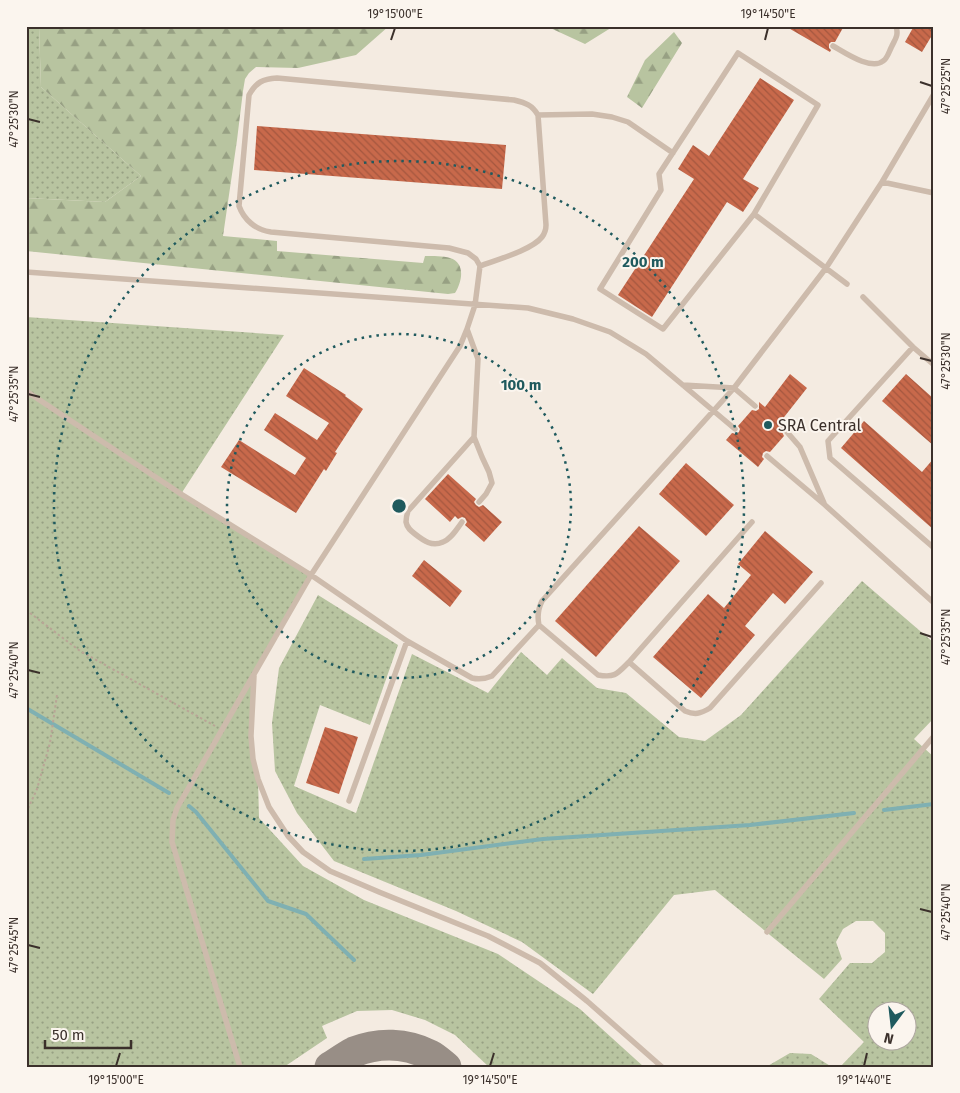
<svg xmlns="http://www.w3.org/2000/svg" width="960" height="1093" font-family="'Fira Sans',sans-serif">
<defs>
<pattern id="grass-dots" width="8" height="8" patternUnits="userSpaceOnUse" patternTransform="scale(1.25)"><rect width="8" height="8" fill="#b8c4a0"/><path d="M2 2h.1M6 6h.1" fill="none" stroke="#97a083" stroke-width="1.8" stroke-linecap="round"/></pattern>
<pattern id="forest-firs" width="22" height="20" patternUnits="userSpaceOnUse" patternTransform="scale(1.25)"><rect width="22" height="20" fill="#b8c4a0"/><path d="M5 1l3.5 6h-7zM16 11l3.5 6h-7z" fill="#97a083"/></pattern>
<pattern id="building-back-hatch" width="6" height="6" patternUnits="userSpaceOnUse" patternTransform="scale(1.25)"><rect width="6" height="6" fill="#c8694b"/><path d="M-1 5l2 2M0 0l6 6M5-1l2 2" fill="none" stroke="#a4573f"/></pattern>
</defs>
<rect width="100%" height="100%" fill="#f4ebe1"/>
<path fill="url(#grass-dots)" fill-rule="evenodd" d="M26,26H39L41,87L141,176L105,202L26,198Z
M26,317L284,335L181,494L311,575L255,674L251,736L258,779L259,818L303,866L364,900L498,954L580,1009L644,1067H489L455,1035L425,1020L392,1010L357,1011L322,1026L327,1038L284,1067H26Z
M862,581L934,643V718L914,739L934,757V1067H840L864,1042L819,999L850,963H872L885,952V933L873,921H856L843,929L836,942L842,959L824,979L715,890L674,895L593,994L522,942L456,911L334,861L297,813L275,771L272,723L279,668L318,595L398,645L370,725L320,705L294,786L356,813L412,654L488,693L521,652L547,675L562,658L597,688L626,693L679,737L705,741L741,715ZM878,1010H908V1040H878Z
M790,1053L811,1054L832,1067H766Z"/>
<path fill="url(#forest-firs)" d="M39,26H389L356,55L298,68L256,67L249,73L245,79L243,91L237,140L223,236L277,241V251L423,263L425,256C433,256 443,256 450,258C466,263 462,282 455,293L448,294L26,251V198L105,202L141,176L41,87Z
M546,26H614L585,44Z
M674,32L682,43L642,108L627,97L645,60Z"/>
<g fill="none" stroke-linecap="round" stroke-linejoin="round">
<path stroke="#7fb0b2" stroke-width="4" d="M26,708L169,793
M189,806L196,812L268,901L306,914L354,960
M884,810L934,804
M364,859L421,855L543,839L750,825L854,813"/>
<path stroke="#988e86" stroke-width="31" d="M330,1067C338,1062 346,1056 354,1052C379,1042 406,1043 430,1055C436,1058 441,1063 446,1067"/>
</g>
<path fill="url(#building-back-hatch)" d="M785,26H844L835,42H831L829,44V48L831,50L830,52Z
M914,26H934V32L922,52L905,42Z
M760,78L794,100L743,179L759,188L743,212L727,202L652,317L618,295L694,179L678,169L693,145L709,156Z
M257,126L506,145L502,189L254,170Z
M304,368L346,395L345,396L363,409L335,452L337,453L326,471L324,469L296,513L221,467L239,440L295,475L306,458L264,430L275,413L317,440L329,423L286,396Z
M790,374L807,388L781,421L790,428L787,427L784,429L782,432L784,436L770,452L766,451L763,453L762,457L764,459L758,467L726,440L732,433L736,434L739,432L740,429L738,426L752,410L756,411L759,409V402L765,407Z
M906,374L934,399V446L882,401Z
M864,421L922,472L934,458V530L841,448Z
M686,463L734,505L706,536L659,494Z
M448,474L476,499L474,502L476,505L479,507L483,505L502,522L484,542L465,525L467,522L465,518L462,517L458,519L455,516L450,522L425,499Z
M639,526L680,561L596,657L555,621Z
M765,531L813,572L785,604L773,593L745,626L755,635L701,698L653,657L708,594L724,608L751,575L738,564Z
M424,560L462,591L450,607L412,576Z
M325,727L358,737L339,794L306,783Z"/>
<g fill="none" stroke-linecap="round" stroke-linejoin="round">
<path stroke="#b9a596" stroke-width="2" stroke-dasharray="2.5 2.5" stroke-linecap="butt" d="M26,610L80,651L215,726
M26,813L37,789L50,743L57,695"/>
<path stroke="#cdbbac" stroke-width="5.5" d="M833,46C844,52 871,71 883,61C887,59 889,52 891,48C895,39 899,36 896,26
M538,115L592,114L612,117L628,122L673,153
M882,182L934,193
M754,214L663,329L600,289L661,190L659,174L738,53L818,105L754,214L847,284
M26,272L528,308L573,319L610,332L646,354L735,429
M863,297L913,347L934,365
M467,329L478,359L474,437L482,457L489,472L492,483L486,494L479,502
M913,347L828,441L830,458L934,548
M683,385L734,388L755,406
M26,391L181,494L311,575L407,641L472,678C480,680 485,679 492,676L539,625
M787,432L800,447L824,503
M767,456L825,505L934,603
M462,522C457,529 451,539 443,542C432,547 424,541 415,534C411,531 407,528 406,522C406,518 407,514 408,511L474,437
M752,522L629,662C617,674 615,678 598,675L539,625C537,616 538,609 542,601L734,388L826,268L882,182L934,94
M629,662L685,711C695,715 700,714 710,708L821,583
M254,676L251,736L253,759L258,779L269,807L288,836L303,852L330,871L379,892L488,936L540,963L587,1001L662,1067
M349,801L407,641
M767,932L934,736
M240,1067L172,842L173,820L177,808L311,575L460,346L467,329L475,305L480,266L476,259L468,253L449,248L271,232C256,230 244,220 239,206L249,95C256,82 263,79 277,78L514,100C526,103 532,105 538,115L546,225C546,229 545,233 542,237C532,250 496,260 480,266"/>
</g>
<path fill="none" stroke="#3b302b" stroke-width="2" d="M391,40L395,28M765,40L768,28M920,82L932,86M28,119L40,122M920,358L932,361M28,394L40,397M920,633L932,637M28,670L40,673M920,909L932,912M28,945L40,948M116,1066L120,1053M490,1066L494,1053M864,1066L867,1053"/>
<g fill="none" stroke="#1f5a5e" stroke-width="2.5" stroke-dasharray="2.5 5">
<circle cx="399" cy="506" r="172"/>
<circle cx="399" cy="506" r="345"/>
</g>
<circle fill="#1f5a5e" stroke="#fbf5ee" stroke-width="2" cx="768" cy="425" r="5"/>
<g text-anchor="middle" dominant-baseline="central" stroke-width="4" stroke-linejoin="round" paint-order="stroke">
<g font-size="16" fill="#3b302b" stroke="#fbf5ee" text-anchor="start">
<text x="778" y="425">SRA Central</text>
</g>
</g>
<circle cx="399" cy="506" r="8" fill="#1f5a5e" stroke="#fbf5ee" stroke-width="2.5"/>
<g font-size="15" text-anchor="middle" font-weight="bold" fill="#1f5a5e" stroke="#fbf5ee" stroke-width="4" stroke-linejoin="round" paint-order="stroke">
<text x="643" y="267">200 m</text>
<text x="521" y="390">100 m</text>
</g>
<rect width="960" height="1093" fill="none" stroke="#fbf5ee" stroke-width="55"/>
<g transform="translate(892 1026) rotate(195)"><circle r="24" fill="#fbf5ee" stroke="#aea6a0"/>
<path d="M0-4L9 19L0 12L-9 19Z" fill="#1f5a5e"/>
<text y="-8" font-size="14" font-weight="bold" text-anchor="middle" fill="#3b302b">N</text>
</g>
<path d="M45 1040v8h86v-8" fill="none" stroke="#3b302b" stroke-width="2.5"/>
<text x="52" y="1040" font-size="15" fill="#3b302b" stroke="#fbf5ee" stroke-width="4" paint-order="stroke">50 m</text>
<rect x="28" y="28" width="904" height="1038" fill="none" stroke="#3b302b" stroke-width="2"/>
<g font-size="12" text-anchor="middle" fill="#3b302b">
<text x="395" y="18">19°15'00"E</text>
<text x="768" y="18">19°14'50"E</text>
<text transform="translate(946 86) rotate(-90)" y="4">47°25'25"N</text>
<text transform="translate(14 119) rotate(-90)" y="4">47°25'30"N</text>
<text transform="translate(946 361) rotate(-90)" y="4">47°25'30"N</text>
<text transform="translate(14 394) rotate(-90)" y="4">47°25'35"N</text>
<text transform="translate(946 637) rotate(-90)" y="4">47°25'35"N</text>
<text transform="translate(14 670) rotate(-90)" y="4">47°25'40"N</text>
<text transform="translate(946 912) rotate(-90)" y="4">47°25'40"N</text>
<text transform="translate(14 945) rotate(-90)" y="4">47°25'45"N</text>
<text x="116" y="1084">19°15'00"E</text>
<text x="490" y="1084">19°14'50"E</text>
<text x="864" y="1084">19°14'40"E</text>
</g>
</svg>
